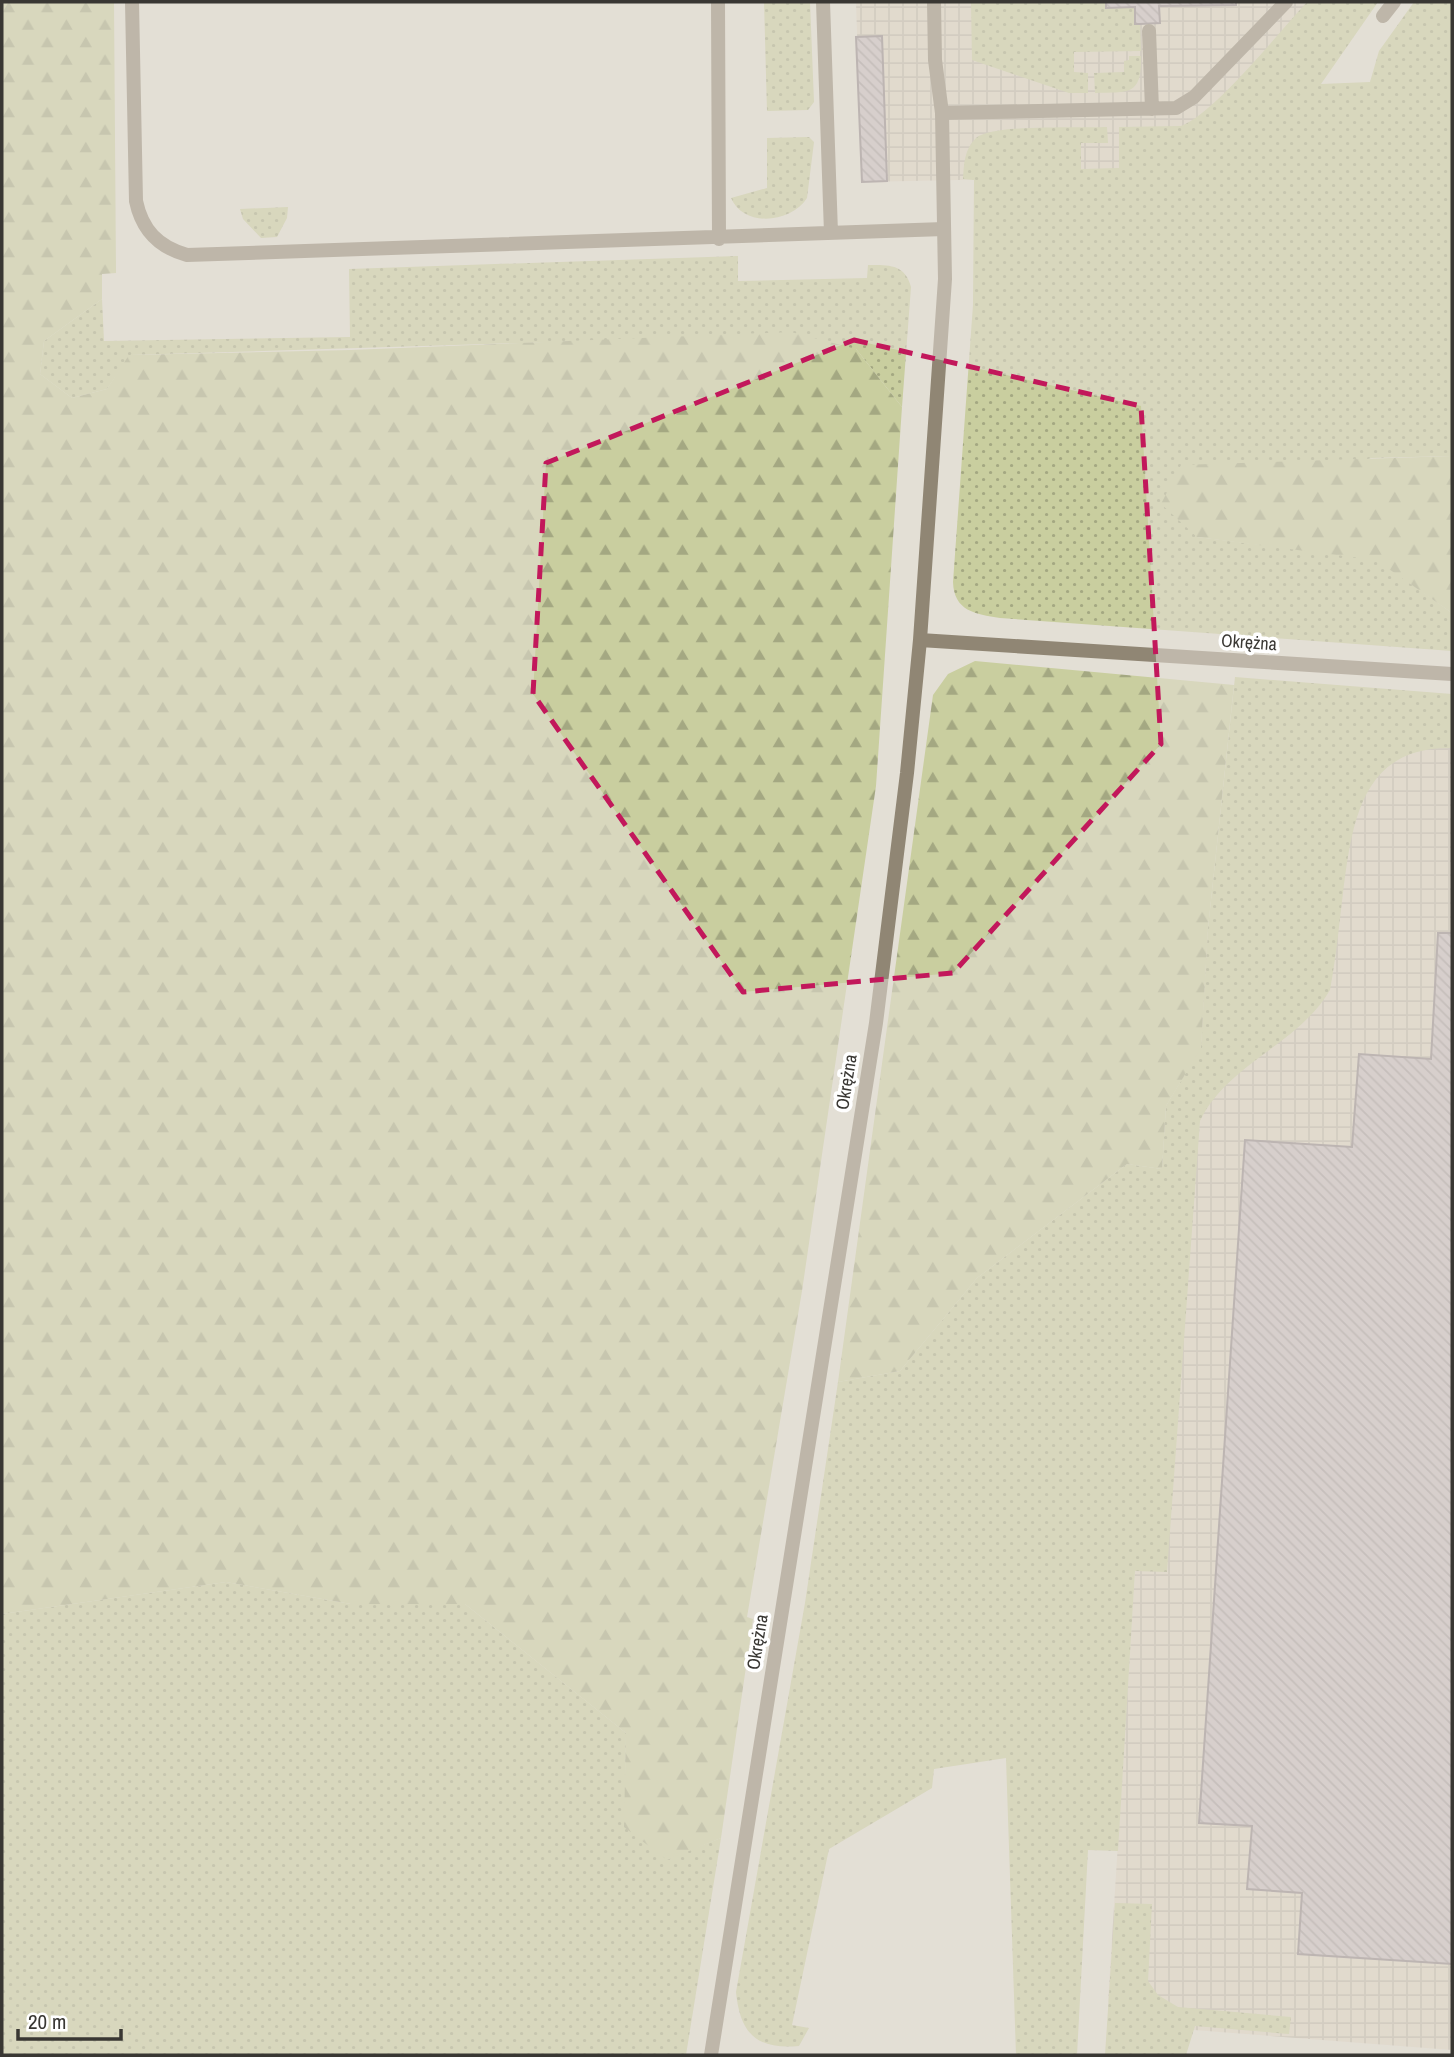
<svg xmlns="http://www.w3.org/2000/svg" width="1454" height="2057" font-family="'Archivo Narrow',sans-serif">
<defs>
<pattern id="industrial-grid" width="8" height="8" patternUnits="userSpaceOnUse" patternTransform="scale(1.75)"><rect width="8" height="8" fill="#ddd5c4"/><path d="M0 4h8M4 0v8" fill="none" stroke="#beb7a9"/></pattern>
<pattern id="grass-dots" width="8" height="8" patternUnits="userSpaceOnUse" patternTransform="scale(1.75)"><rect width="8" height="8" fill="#c9ce9f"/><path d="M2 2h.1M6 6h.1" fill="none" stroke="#a4a882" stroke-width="1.8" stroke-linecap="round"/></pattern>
<pattern id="forest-firs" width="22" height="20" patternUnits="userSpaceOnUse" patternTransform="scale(1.75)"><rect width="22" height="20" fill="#c9ce9f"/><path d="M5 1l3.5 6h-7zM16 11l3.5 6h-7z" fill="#a4a882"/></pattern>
<pattern id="building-back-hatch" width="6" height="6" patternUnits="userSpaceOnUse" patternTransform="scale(1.75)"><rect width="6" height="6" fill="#c7bcc1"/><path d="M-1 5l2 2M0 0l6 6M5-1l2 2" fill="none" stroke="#a39a9d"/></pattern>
</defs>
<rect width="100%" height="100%" fill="#e3dfd5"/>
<path fill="url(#industrial-grid)" d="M856,2H1346L1207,175L862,182Z
M1452,701V2050L1194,2030L1108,2002L1135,1571L1208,928Z"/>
<path fill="url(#grass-dots)" d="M764,2H810L814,102L808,110L767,111Z
M971,2H1106V7H1135V24H1140L1141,51L1074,52V72L1088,73V93H1069L972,60Z
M1307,2H1378L1321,84L1370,82L1379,51L1414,2H1452V456L1371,458L1197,537L1376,559L1452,613V651L1000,618C975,614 954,611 953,582L973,305L974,180L963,179C964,164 964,150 976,138C992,124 1082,128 1107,127L1108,143H1081V169L1119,168V127L1181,126C1215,113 1279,32 1307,2Z
M1129,56H1141C1142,96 1129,92 1095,93L1094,73L1124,72V61L1129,60Z
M809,137L814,142L807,198C791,223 744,228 731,198L767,188V138Z
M288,207L287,218L277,237L261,238L243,219L240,209Z
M738,256V281L867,278L868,265C889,265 905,264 911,287L902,407L856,349L651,339L130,355L107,389L72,398L40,374L44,341L102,299L104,341L350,337L349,269Z
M1235,677L1452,694V748C1361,746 1352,823 1343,893C1339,926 1336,958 1330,990C1299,1044 1227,1064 1200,1121L1167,1572L1135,1571L1118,1851L1088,1850L1077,2055H1016L1006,1758L934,1769L932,1788L829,1849L792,2025L809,2028L799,2046C756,2050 740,2033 736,1992L805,1603L838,1382L900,1371L977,1278L1127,1164L1162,1169L1166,1106L1201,1047L1208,928Z
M226,1582L351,1604H465L626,1733L625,1827L667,1859L721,1838L686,2055H2V1614Z
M1115,1903L1152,1904L1148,1981L1158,1995L1178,2007L1291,2017L1289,2034L1195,2026L1186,2055H1105Z"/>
<path fill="url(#forest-firs)" d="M2,2H114L116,273L102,274V299L44,341L40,374L72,398L107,389L129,355L351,350L791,332L856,349L902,407L876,786L802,1291L747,1617L753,1619L721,1838L667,1860L624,1827L626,1733L465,1604H351L226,1582L2,1614Z
M1452,456V613L1376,560L1197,537L1161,504L1181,465Z
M975,661L1234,685L1208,928L1201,1048L1166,1106L1162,1169L1127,1164L977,1278L900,1371L838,1382L933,695L948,674Z"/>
<path fill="url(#building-back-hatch)" stroke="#8e8388" stroke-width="2" d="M1106,2H1236V5L1159,6L1160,23L1140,24H1135V7L1106,8Z
M882,36L887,181L862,182L856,37Z
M1438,933H1452V1964L1298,1954L1302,1893L1247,1889L1252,1826L1199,1823L1245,1140L1352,1147L1359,1054L1431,1059Z"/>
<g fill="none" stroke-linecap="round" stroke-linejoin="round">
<path stroke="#908674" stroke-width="14" d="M132,2L136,201C142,230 158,247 187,255L944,229
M718,2L719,239
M823,2L831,233
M1383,16L1394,2
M1149,31L1152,109
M942,113L1176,108L1194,97L1286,2"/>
<path stroke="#908674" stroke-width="14" d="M920,640L945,279L942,113L935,60L934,2
M711,2055L876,1023L907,773L920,640L1452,674"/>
</g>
<path d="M0 0H1454V2057H0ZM854,340L1141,406L1161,744L953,973L743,992L533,694L546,463Z" fill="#e3dfd5" fill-opacity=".55" fill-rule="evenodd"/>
<path fill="none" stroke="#c2185b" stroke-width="5" stroke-dasharray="14 9" stroke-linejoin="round" d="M854,340L1141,406L1161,744L953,973L743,992L533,694L546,463Z"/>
<g text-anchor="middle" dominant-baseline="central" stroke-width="7" stroke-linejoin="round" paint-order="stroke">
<g font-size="18" fill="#393733" stroke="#fff">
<text transform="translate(1249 642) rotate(4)">Okrężna</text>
<text transform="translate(846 1082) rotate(-81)">Okrężna</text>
<text transform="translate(757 1642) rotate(-81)">Okrężna</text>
</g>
</g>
<rect width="1454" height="2057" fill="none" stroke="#393733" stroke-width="7"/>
<path d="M18 2029v10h103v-10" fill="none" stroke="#393733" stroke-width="3.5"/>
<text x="28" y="2029" font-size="21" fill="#393733" stroke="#ffffff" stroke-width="5" paint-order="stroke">20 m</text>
</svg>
